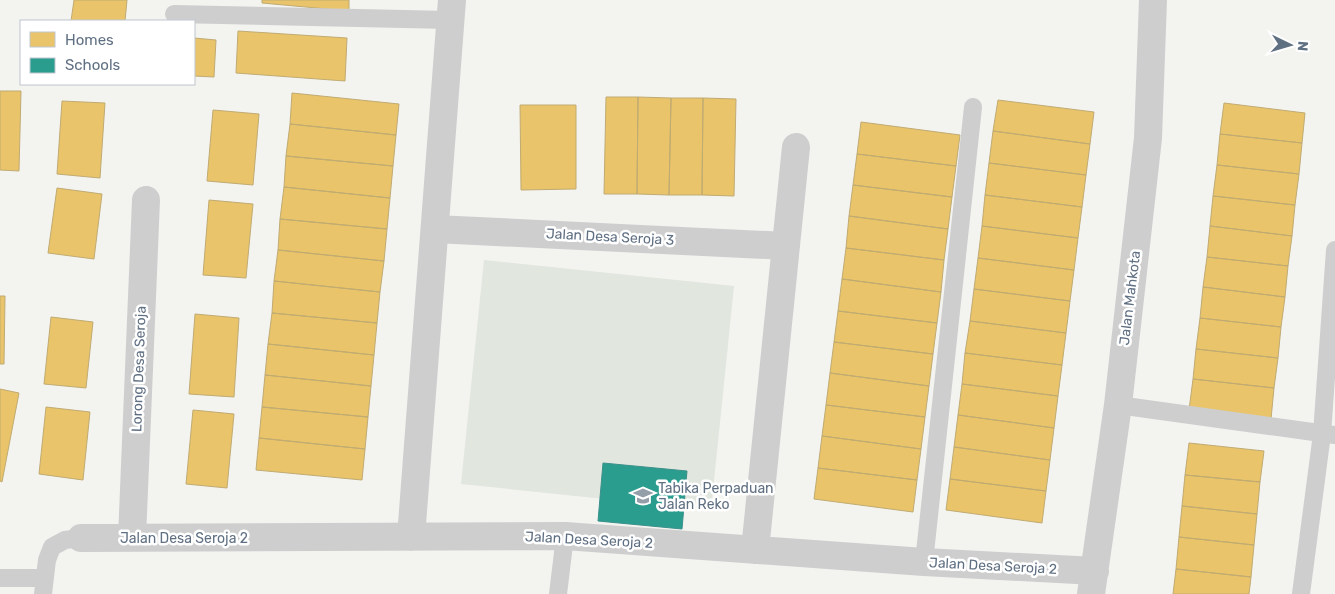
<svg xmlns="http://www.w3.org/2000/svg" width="1335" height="594" font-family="Rubik,sans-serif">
<rect width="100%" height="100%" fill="#f3f3f0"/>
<path fill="#e1e6de" d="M484,260L734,286L711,510L461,484Z"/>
<path fill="#e9c46a" stroke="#c0ab72" d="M74,0H127L125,21H71Z
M262,0H349V11L262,3Z
M238,31L347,38L345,81L236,73Z
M194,38L216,40L214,77L194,76Z
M0,91H21L19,171L0,170Z
M292,93L399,104L396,135L290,124Z
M606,97H638L637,194H604Z
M638,97L671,98L669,195L637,194Z
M671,98H703L702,195H669Z
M703,98L736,99L734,196L702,195Z
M998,100L1094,112L1090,144L993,131Z
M62,101L105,103L100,178L57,174Z
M1224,103L1305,113L1302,143L1220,134Z
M520,105H576V189L521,190Z
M213,110L259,114L253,185L207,181Z
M861,122L960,135L956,166L857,154Z
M290,124L396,135L393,166L286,156Z
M993,131L1090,144L1086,175L989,163Z
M1220,134L1302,143L1299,174L1217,165Z
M857,154L956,166L952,197L853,185Z
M286,156L393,166L390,198L284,187Z
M989,163L1086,175L1082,207L985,195Z
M1217,165L1299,174L1295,205L1213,196Z
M853,185L952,197L948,229L849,216Z
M284,187L390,198L387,229L280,219Z
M57,188L102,194L94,259L48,253Z
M985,195L1082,207L1078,238L982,226Z
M1213,196L1295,205L1292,236L1210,226Z
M209,200L253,204L246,278L203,275Z
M849,216L948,229L944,260L846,248Z
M280,219L387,229L384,261L278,250Z
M982,226L1078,238L1074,270L978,258Z
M1210,226L1292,236L1288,266L1207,257Z
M846,248L944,260L941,292L842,279Z
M278,250L384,261L380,292L274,281Z
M1207,257L1288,266L1285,297L1203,287Z
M978,258L1074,270L1070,301L974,289Z
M842,279L941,292L937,323L838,311Z
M274,281L380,292L377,323L272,313Z
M1203,287L1285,297L1281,327L1200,318Z
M974,289L1070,301L1066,333L970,321Z
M0,296H5L4,364H0Z
M838,311L937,323L933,354L834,342Z
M272,313L377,323L374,355L268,344Z
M195,314L239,318L234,397L189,394Z
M51,317L93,322L86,388L44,384Z
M1200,318L1281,327L1278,358L1196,349Z
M970,321L1066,333L1062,365L965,353Z
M834,342L933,354L929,386L830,373Z
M268,344L374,355L371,386L265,375Z
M1196,349L1278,358L1274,388L1193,379Z
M965,353L1062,365L1058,396L962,384Z
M830,373L929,386L925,417L826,405Z
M265,375L371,386L368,417L262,407Z
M1193,379L1274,388L1271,419L1189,410Z
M962,384L1058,396L1054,428L958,415Z
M0,389L19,393L2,482L0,481Z
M826,405L925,417L921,449L822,436Z
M46,407L90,412L83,480L39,474Z
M262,407L368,417L365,449L259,438Z
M193,410L234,414L227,488L186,484Z
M958,415L1054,428L1050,460L954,447Z
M822,436L921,449L917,480L818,468Z
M259,438L365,449L362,480L256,470Z
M1189,443L1264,451L1260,482L1185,475Z
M954,447L1050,460L1046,491L950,479Z
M818,468L917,480L913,512L814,499Z
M1185,475L1260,482L1257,514L1182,506Z
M950,479L1046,491L1042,523L946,510Z
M1182,506L1257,514L1254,545L1179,537Z
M1179,537L1254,545L1251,577L1176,569Z
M1176,569L1251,577L1249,594H1173Z"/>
<path fill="#2a9d8f" stroke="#3a908b" d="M603,463L687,471L682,529L598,521Z"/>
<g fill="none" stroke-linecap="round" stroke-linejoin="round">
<path stroke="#cececf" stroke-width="18" d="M174,14L450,20
M1118,405L1335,435
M924,562L973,107
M0,578H44
M43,594L47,560L52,547L65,540L81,538
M558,594L565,536
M1301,594L1322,434L1335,250"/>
<path stroke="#cececf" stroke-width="28" d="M435,229L786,246
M411,537L452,0
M81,538L565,536L924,562L1095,571
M132,538L146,200
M755,550L796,147
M1091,594L1118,405L1148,138L1153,0"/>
</g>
<defs>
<g id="school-bare" transform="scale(1.5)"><path d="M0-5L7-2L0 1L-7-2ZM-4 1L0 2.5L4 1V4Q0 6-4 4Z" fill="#939ea9" stroke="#fff" stroke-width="2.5" paint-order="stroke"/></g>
</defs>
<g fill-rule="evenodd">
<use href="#school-bare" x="643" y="496"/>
</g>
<g text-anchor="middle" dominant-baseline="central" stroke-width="5" stroke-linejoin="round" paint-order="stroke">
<g font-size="14" fill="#607083" stroke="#fff">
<text transform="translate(610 237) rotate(3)">Jalan Desa Seroja 3</text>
<text transform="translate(1130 298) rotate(-83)">Jalan Mahkota</text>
<text transform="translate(139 369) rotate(-88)">Lorong Desa Seroja</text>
<text x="184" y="538">Jalan Desa Seroja 2</text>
<text transform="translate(589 540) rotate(3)">Jalan Desa Seroja 2</text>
<text transform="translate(993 566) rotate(3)">Jalan Desa Seroja 2</text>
</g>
<g font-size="14" fill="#607083" stroke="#fff" text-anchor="start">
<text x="658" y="488">Tabika Perpaduan<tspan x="658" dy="16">Jalan Reko</tspan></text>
</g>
</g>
<rect x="20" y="20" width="175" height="65" fill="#ffffff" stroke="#bfc6cd"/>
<rect x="30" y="32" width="25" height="15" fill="#e9c46a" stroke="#bfc6cd"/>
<text x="65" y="45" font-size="15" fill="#607083">Homes</text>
<rect x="30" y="58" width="25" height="15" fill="#2a9d8f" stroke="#bfc6cd"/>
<text x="65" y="70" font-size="15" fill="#607083">Schools</text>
<g transform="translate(1290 45) rotate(95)" stroke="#ffffff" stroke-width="4" paint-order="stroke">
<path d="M0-4L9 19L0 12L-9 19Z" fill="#607083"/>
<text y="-8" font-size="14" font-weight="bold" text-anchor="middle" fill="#607083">N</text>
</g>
</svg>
